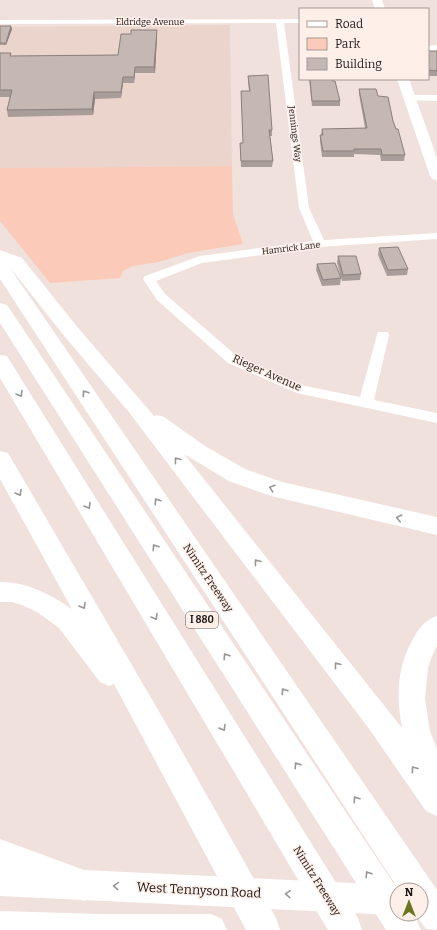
<svg xmlns="http://www.w3.org/2000/svg" width="437" height="930" font-family="Bitter,serif">
<rect width="100%" height="100%" fill="#f0e1dc"/>
<path fill="#ebd4cc" d="M230,25L232,166L0,168V27Z"/>
<path fill="#fccab9" d="M232,166L233,214L243,244L188,253L159,262L133,266L123,271L120,278L50,283L0,221V168Z"/>
<g fill="none" stroke-linecap="round" stroke-linejoin="round">
<path fill="#fff" fill-rule="evenodd" d="M300,19V23H284L309,208L324,240L437,233V239L320,247L202,263L156,281L165,294L238,357L305,386L360,397L377,335L378,332H388L389,335L374,400L437,413V423L297,393L228,363L157,300L143,279L145,276L200,256L313,241L299,208L276,23L0,24V20Z
M437,45V51L428,52V46Z
M409,95H437V101L406,100L404,98Z"/>
<path fill="#fff" fill-rule="evenodd" d="M372,0H382L385,9H375Z
M397,79H409L437,158V180L432,179L430,176Z"/>
<path fill="#fff" fill-rule="evenodd" d="M0,866L394,885L405,890H397V914L394,915L0,896Z
M0,911L100,914H211L222,919L227,930H0Z"/>
<path fill="#fff" fill-rule="evenodd" d="M0,250L22,258L79,329L154,416L157,415L164,417L205,446L245,469L282,482L437,517V535L271,496L229,481L184,454L402,728C396,696 397,667 413,639C419,628 425,620 437,616V646L432,656L428,668L425,699L430,731L437,749V816L426,811L367,726L128,411L65,337L8,265L437,890V930L426,929L415,914H421V890H399L0,279Z
M0,303L7,305L398,890L397,914H414L421,930H386L0,323Z
M0,355L7,356L10,361L358,918L362,930H328L0,378Z
M0,451L8,453L175,739L276,918L280,930H246L114,684L109,686L100,682L59,628L37,612L22,605L12,602H0V582C27,582 50,594 72,609L0,479Z
M0,839L95,874L100,885L95,896L84,901L0,869Z
M99,914L112,918L116,930H83L87,918Z"/>
</g>
<path fill="#a99d99" d="M0,26L12,29L6,45H0Z
M131,34L157,36L155,73H135L134,83H123L121,98L95,99L93,115L8,117L7,110L10,97H0V53H11V56L118,55Z
M428,51H437V76H428Z
M248,76L272,130V136H270L273,161L272,167H241L240,143H243L241,91H249L248,81Z
M309,79H332L340,101V106H312Z
M359,89L378,96L393,121L405,155L404,161H381L380,155L354,154V157H322L320,141V135H321L322,129L365,128L359,94Z
M379,248L408,269L407,275L387,276L378,255Z
M338,256L361,274L360,280L342,281L337,263Z
M317,264L341,278L340,285L322,286L316,270Z"/>
<path fill="#8a807d" d="M11,26L12,29L6,45V43Z
M157,30V36L155,73L154,67Z
M135,67V73L134,83V77Z
M123,77V83L121,98V92Z
M94,92L95,99L93,115L92,109Z"/>
<path fill="#c5b7b2" stroke="#8a807d" d="M0,26H11L6,43H0Z
M131,30H157L154,67H135L134,77H123L121,92H94L92,109L7,110L12,90H0V53H11L10,56L118,55L121,34H131Z
M428,51H437V71L428,70Z
M268,75L272,130H269L273,161H241L240,143H243L241,91H250L248,76Z
M310,79H332V81H335L340,101H312Z
M359,89H376L378,96L388,97L393,121L396,129H398L405,155H382L381,149H354V151H323L320,135H323L322,129L367,128Z
M398,247L408,269L388,270L379,248Z
M338,256H356L361,274L343,275Z
M335,263L341,278L323,280L317,264Z"/>
<defs><path id="oneway-chevron" d="M-2-3.5L2.5 0L-2 3.5" fill="none" stroke-width="1.6" stroke-linecap="round" stroke-linejoin="round"/></defs>
<g stroke="#999796">
<use href="#oneway-chevron" transform="translate(85 393) rotate(-124)"/>
<use href="#oneway-chevron" transform="translate(20 394) rotate(59)"/>
<use href="#oneway-chevron" transform="translate(177 460) rotate(-128)"/>
<use href="#oneway-chevron" transform="translate(272 488) rotate(-161)"/>
<use href="#oneway-chevron" transform="translate(19 493) rotate(60)"/>
<use href="#oneway-chevron" transform="translate(157 501) rotate(-124)"/>
<use href="#oneway-chevron" transform="translate(88 506) rotate(59)"/>
<use href="#oneway-chevron" transform="translate(399 518) rotate(-167)"/>
<use href="#oneway-chevron" transform="translate(155 547) rotate(-123)"/>
<use href="#oneway-chevron" transform="translate(257 562) rotate(-128)"/>
<use href="#oneway-chevron" transform="translate(83 606) rotate(60)"/>
<use href="#oneway-chevron" transform="translate(155 617) rotate(59)"/>
<use href="#oneway-chevron" transform="translate(226 656) rotate(-123)"/>
<use href="#oneway-chevron" transform="translate(337 665) rotate(-128)"/>
<use href="#oneway-chevron" transform="translate(284 691) rotate(-124)"/>
<use href="#oneway-chevron" transform="translate(223 728) rotate(59)"/>
<use href="#oneway-chevron" transform="translate(297 765) rotate(-123)"/>
<use href="#oneway-chevron" transform="translate(414 769) rotate(-126)"/>
<use href="#oneway-chevron" transform="translate(356 799) rotate(-124)"/>
<use href="#oneway-chevron" transform="translate(368 874) rotate(-123)"/>
<use href="#oneway-chevron" transform="translate(116 886) rotate(-177)"/>
<use href="#oneway-chevron" transform="translate(288 894) rotate(-177)"/>
</g>
<g text-anchor="middle" dominant-baseline="central" stroke-width="3" stroke-linejoin="round" paint-order="stroke">
<g font-size="9" fill="#1d1816" stroke="#feefe9">
<text x="150" y="22">Eldridge Avenue</text>
<text transform="translate(295 134) rotate(83)">Jennings Way</text>
<text transform="translate(291 248) rotate(-7)">Hamrick Lane</text>
</g>
<rect fill="#feefe9" stroke="#605855" stroke-width="1" x="186" y="612" width="32" height="16" rx="3"/>
<g font-size="10" font-weight="bold" fill="#1d1816">
<text x="202" y="620">I 880</text>
</g>
<g font-size="11" fill="#1d1816" stroke="#feefe9">
<text transform="translate(267 373) rotate(24)">Rieger Avenue</text>
<text transform="translate(208 578) rotate(56)">Nimitz Freeway</text>
<text transform="translate(317 881) rotate(58)">Nimitz Freeway</text>
</g>
<g font-size="13" fill="#1d1816" stroke="#feefe9">
<text transform="translate(199 890) rotate(3)">West Tennyson Road</text>
</g>
</g>
<rect x="299" y="8" width="130" height="72" fill="#feefe9" stroke="#a49995"/>
<rect x="307" y="21" width="20" height="6" fill="#ffffff" stroke="#a49995"/>
<text x="335" y="28" font-size="12" fill="#1d1816">Road</text>
<rect x="307" y="38" width="20" height="12" fill="#fccab9" stroke="#a49995"/>
<text x="335" y="48" font-size="12" fill="#1d1816">Park</text>
<rect x="307" y="58" width="20" height="12" fill="#c5b7b2" stroke="#a49995"/>
<text x="335" y="68" font-size="12" fill="#1d1816">Building</text>
<g transform="translate(409 902)"><circle r="19" fill="#feefe9" stroke="#a49995"/>
<path d="M0-3L7 15L0 10L-7 15Z" fill="#697520"/>
<text y="-6" font-size="11" font-weight="bold" text-anchor="middle" fill="#1d1816">N</text>
</g>
</svg>
